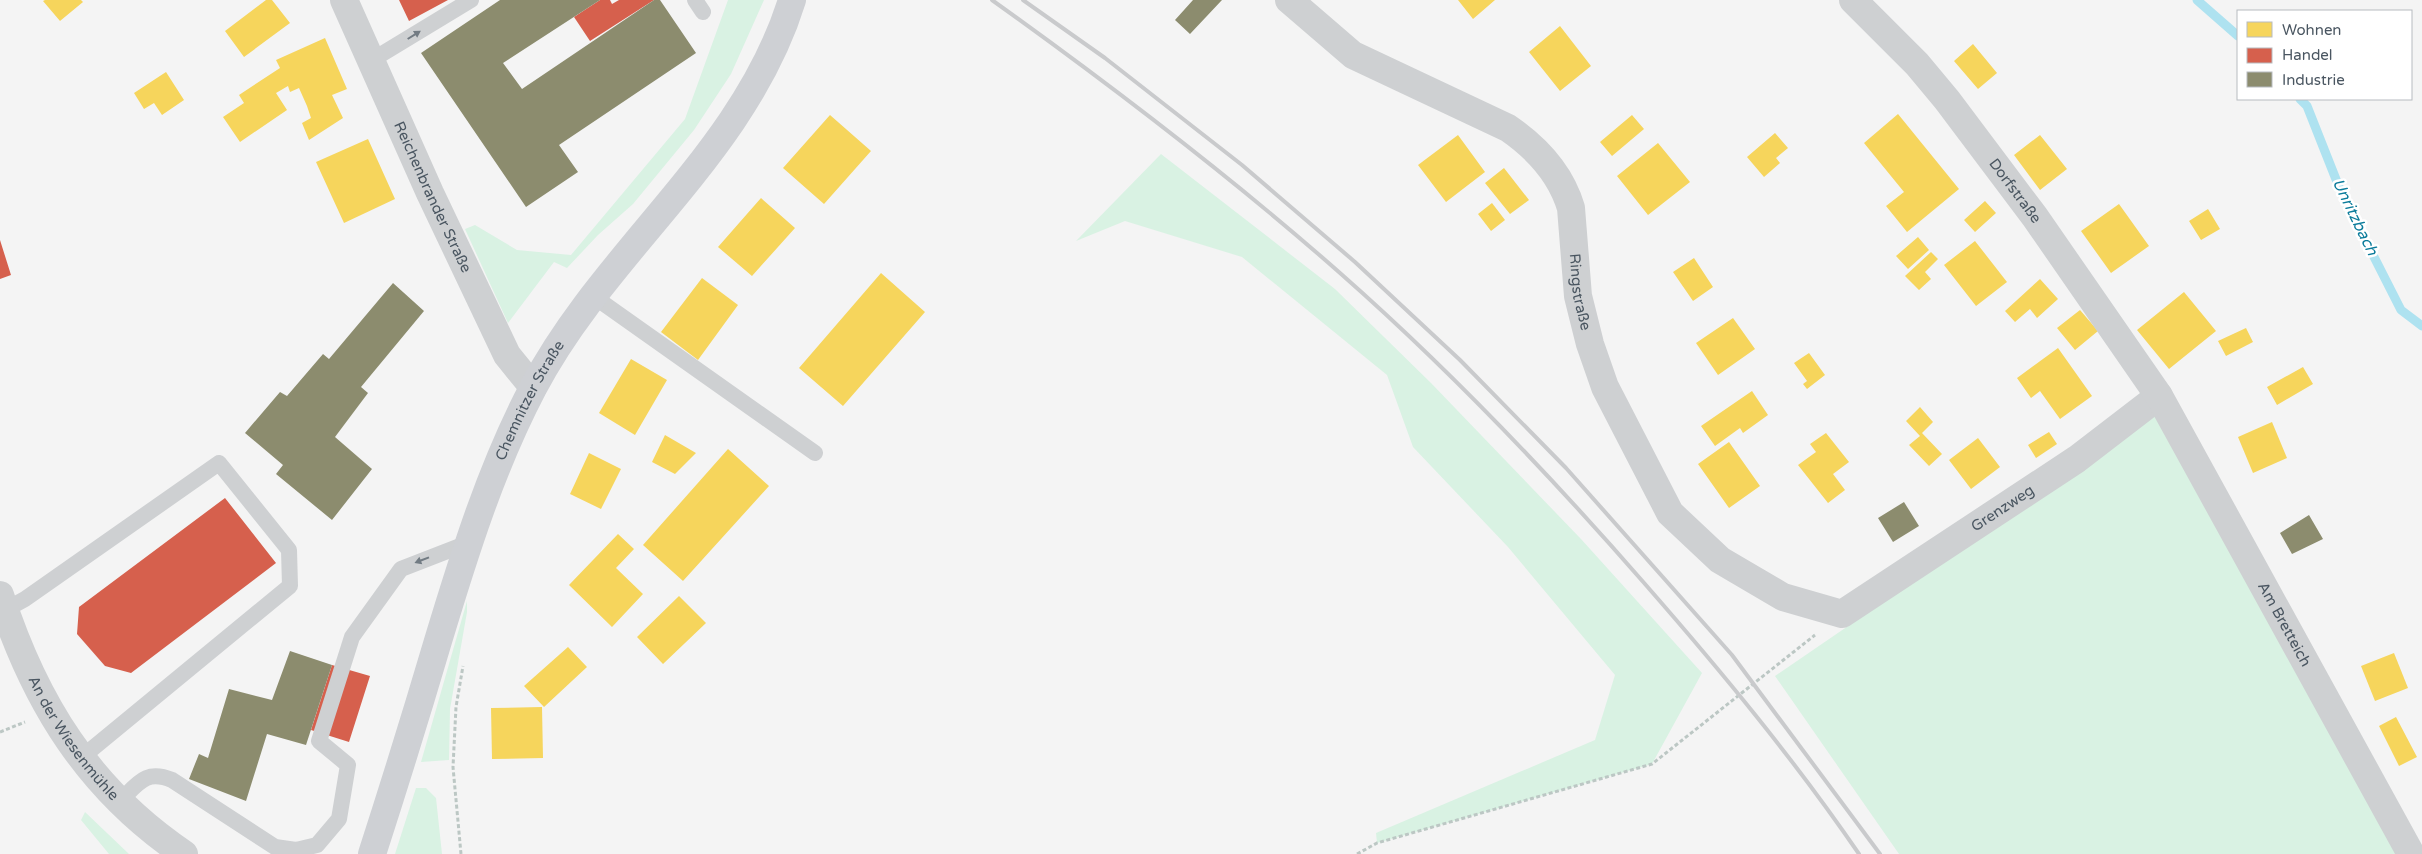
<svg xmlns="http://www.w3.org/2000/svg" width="2422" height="854" font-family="'Varela Round',sans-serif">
<rect width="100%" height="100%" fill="#f4f4f4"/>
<path fill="#d9f2e3" d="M728,0H764L731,74L694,130L633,204L598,235L567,268L554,262L508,323L465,229L475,225L517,250L571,255L685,119Z
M1161,154L1335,289L1431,383L1581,539L1702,673L1652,764L1377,843L1376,833L1595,740L1615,675L1508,547L1413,447L1387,375L1242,257L1125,221L1076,241Z
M2174,403L2422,854H1899L1775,676Z
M467,601V612L450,709L449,760L421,762Z
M416,788H426L436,798L442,854H395Z
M85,812L129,854H109L81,820Z"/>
<path fill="#f6d55c" d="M45,0H81L83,2L60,21L43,1Z
M266,0H272L290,23L244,57L225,31Z
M1458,0H1495L1473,19Z
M1560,26L1591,66L1560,91L1529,52Z
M325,38L347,89L332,95L343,118L309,140L302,123L311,118L307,106L299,88L290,92L288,86L276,93L287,110L240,142L223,117L244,103L239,95L280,68L276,60Z
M1973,44L1997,73L1978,89L1954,61Z
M166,72L184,100L162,115L154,103L144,109L134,93Z
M1898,114L1959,189L1907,232L1886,206L1904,192L1864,143Z
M830,115L871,151L824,204L783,168Z
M1632,115L1644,129L1612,156L1600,142Z
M1775,133L1788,148L1776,158L1780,163L1764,177L1747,157Z
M1458,135L1485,172L1446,202L1418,165Z
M2040,135L2067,169L2040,190L2014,155Z
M368,139L395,199L344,223L316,162Z
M1658,143L1690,182L1648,215L1617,176Z
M1504,168L1529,200L1510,214L1485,183Z
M761,198L795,228L752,276L718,247Z
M1985,201L1996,213L1975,232L1964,220Z
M1492,203L1505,220L1491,231L1478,214Z
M2119,204L2149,246L2111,273L2081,231Z
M2208,209L2220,229L2201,240L2189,221Z
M1918,237L1929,250L1908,269L1896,256Z
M1975,241L2007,282L1976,306L1944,265Z
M1931,252L1938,259L1925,272L1931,279L1919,290L1905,276Z
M1694,258L1713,287L1693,301L1673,272Z
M881,273L925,312L843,406L799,368Z
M702,278L738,305L698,360L661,332Z
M2040,279L2058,299L2037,318L2030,309L2015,322L2005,311Z
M2184,292L2216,331L2169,369L2137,330Z
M2080,310L2098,331L2075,350L2057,328Z
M1733,318L1755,349L1718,375L1696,343Z
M2246,328L2253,342L2226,356L2218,341Z
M2058,348L2092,396L2060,419L2040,391L2031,398L2017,378Z
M1809,353L1825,375L1807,389L1803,384L1807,381L1794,363Z
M631,359L667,380L635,435L599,413Z
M2303,367L2313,384L2277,405L2267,387Z
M1752,391L1768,415L1743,433L1740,428L1715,446L1701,426Z
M1920,407L1933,422L1922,433L1942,454L1929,466L1909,445L1920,436L1906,421Z
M2272,422L2287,458L2253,473L2238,437Z
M2049,432L2057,444L2036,458L2028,445Z
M1826,433L1849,462L1833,474L1845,490L1828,503L1798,465L1816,452L1810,444Z
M665,435L696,453L675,474L652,462Z
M1978,438L2000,467L1971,489L1949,460Z
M1729,442L1760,486L1729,508L1698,464Z
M728,449L769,486L683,581L643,545Z
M589,453L621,469L601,509L570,494Z
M618,534L634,549L616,568L643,594L612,627L569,585Z
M679,596L706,623L663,664L637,637Z
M568,647L587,667L544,707L524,686Z
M2394,653L2408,688L2375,701L2361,666Z
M542,707L543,758L492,759L491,708Z
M2396,717L2417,757L2399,766L2379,726Z"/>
<path fill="#d6604d" d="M399,0H448L409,21Z
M600,0H610L612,4L619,0H654L590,41L574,17Z
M0,240L11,275L0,279Z
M225,498L276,563L131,673L105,666L77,634L79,607Z
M332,665L370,676L349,742L311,730Z"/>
<path fill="#8c8c6e" d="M500,0H600L503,63L522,89L654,0H660L696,53L559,145L578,172L526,207L421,53Z
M1193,0H1222L1190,34L1175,20Z
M393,283L424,311L361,387L368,393L335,437L372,469L332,520L276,474L283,465L245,433L280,392L287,396L323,354L329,359Z
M1904,502L1919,526L1893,542L1878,518Z
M2309,515L2323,539L2292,554L2280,533Z
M290,651L332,665L306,745L267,734L246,801L189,779L199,754L208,758L229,689L272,700Z"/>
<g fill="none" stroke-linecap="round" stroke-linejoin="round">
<path stroke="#aee2f0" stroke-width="9" d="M2197,0L2238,36
M2300,99L2307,106L2341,192L2401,310L2422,326"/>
<path stroke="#bcc7c4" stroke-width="3" stroke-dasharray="4 2.5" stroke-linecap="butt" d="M0,732L25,722
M461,854L453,767L456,707L463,666
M1357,854L1377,843L1652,764L1815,635"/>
<path stroke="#ced0d2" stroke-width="16" d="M695,0L703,12
M372,60L471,0
M593,296L815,453
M5,610L25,599L219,463L289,550L290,586L81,758
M119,802C138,784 145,769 172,780L275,847L296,850L317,845L339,819L348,765L319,741L352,637L401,569L468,543"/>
<g stroke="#ced0d2" stroke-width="28">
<path id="s1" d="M344,0L430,193L507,355L533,387"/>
<path id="s2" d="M1289,0L1353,55L1508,128C1537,148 1561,174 1571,208L1578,296L1590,344L1605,387L1670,513L1720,560L1783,597L1842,614L2077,459L2159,396"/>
<path id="s3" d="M1853,0L1917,64L1947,100L2035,217L2159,396L2411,854"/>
<path id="s4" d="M0,595C35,703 89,790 184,854"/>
</g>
<path stroke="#ced0d4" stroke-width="28" id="s5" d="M372,854C395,783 417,712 438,641C464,555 491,468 533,388C606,249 745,153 792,0"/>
<path stroke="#c9cacc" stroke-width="4" d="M992,0C1112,86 1229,175 1340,273C1449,369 1550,475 1645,584C1721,671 1794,759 1859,854
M1023,0L1105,58L1242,165L1355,262L1460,360L1566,468L1732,655L1880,854"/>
</g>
<defs><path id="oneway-solid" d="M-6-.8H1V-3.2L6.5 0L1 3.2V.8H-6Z" transform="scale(1.25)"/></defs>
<g fill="#727b83">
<use href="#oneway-solid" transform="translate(414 35) rotate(-32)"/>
<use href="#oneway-solid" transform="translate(422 560) rotate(159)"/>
</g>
<g text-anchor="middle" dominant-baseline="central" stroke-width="5" stroke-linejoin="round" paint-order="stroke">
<g font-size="15" fill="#4a5661" stroke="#fff">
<text stroke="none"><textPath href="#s3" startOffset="251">Dorfstraße</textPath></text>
<text stroke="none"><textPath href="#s1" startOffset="216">Reichenbrander Straße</textPath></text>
<text stroke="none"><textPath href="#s2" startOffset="444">Ringstraße</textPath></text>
<text stroke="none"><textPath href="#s5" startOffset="481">Chemnitzer Straße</textPath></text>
<text stroke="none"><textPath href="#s2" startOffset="1080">Grenzweg</textPath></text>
<text stroke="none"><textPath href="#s3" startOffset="762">Am Bretteich</textPath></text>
<text stroke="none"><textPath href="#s4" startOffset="162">An der Wiesenmühle</textPath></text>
</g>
<g font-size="16" font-style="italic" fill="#0c7c9b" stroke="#fff">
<text transform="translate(2355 217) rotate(64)">Unritzbach</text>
</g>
</g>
<rect x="2237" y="10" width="175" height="90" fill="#ffffff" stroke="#b7bbc0"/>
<rect x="2247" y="22" width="25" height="15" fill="#f6d55c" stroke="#b7bbc0"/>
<text x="2282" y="35" font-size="15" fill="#4a5661">Wohnen</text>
<rect x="2247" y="48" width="25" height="15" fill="#d6604d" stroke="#b7bbc0"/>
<text x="2282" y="60" font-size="15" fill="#4a5661">Handel</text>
<rect x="2247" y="72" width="25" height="15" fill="#8c8c6e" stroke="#b7bbc0"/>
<text x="2282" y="85" font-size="15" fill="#4a5661">Industrie</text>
</svg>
